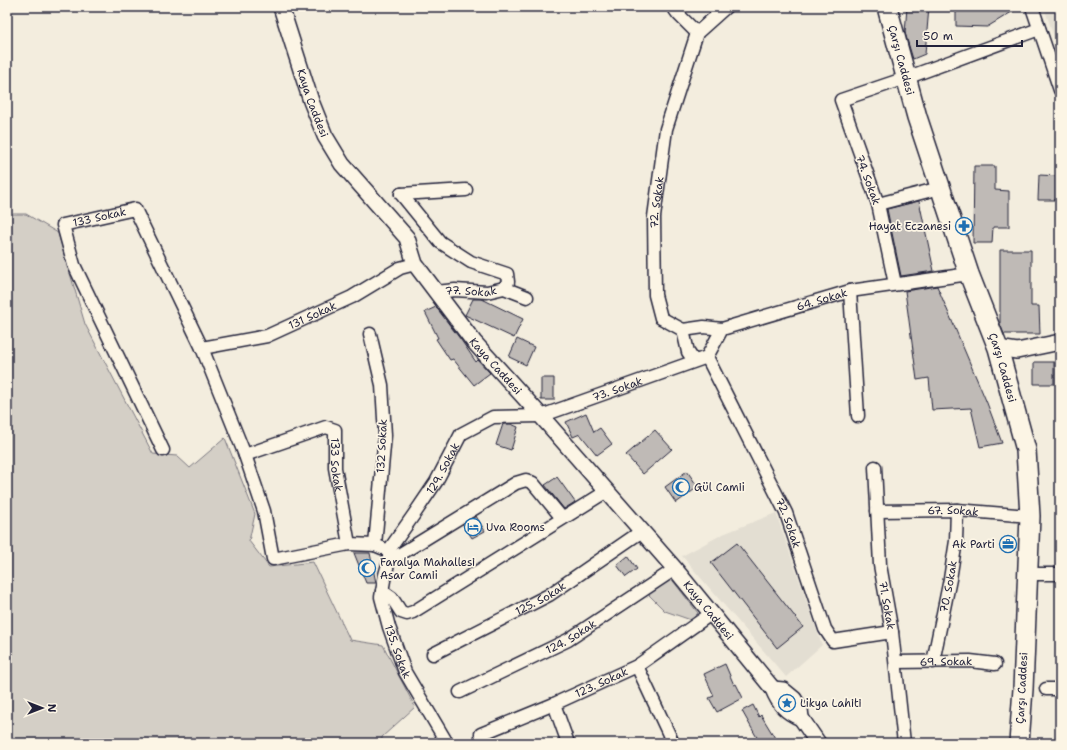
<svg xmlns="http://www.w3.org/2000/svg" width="1067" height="750" font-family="'Shantell Sans',sans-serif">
<rect width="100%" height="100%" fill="#f3edde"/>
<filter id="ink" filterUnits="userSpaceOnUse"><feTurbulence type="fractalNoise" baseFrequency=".025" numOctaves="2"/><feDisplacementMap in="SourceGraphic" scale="8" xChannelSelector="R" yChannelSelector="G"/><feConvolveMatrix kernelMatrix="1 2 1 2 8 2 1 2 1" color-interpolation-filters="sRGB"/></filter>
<g filter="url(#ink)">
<path fill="#e3ded2" d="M1044,7H1060V55Z
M776,513L822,645L786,677L682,556L723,534Z"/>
<path fill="#d4cfc6" stroke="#7b7880" d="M7,214H26L58,233L85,324L153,454L177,456L190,468L225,438L255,514L249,541L269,567L313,562L350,640L383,645L415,707L382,737V743H7Z
M670,577L698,613L691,620L665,611L647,593Z"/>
<path fill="#bfbab6" stroke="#22223b" d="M907,7H929L925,54L913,59L905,33Z
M956,7H1020L987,27L956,26Z
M974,166H995V190L1009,191V227H993L992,243H973Z
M1039,175L1060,176V200H1038Z
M919,201L934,271L901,276L887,209Z
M1000,250H1031V306H1039L1040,334H1004L1000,324Z
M937,286L987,403L1002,443L980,447L971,408L932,410L929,378L917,380L905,291Z
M473,299H482L523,319L514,338L465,315Z
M436,307L461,340L476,362L478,360L490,373L474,385L453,359L450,360L436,339L438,338L425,312Z
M517,339L534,347L526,365L509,357Z
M1034,362H1054V384H1034Z
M541,378H554V400H541Z
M586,413L594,432L600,428L612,444L597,455L580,434L573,437L566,422Z
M503,424H511L518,427L511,450L496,445Z
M655,430L672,449L643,474L626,455Z
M687,471L698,487L676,503L665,487Z
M557,477L575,502L564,509L545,485Z
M476,516L485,531L472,538L463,524Z
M737,543L803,627L777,648L711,563Z
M354,553H370L376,583H366Z
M628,556L637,569L626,577L617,565Z
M725,664L734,685L736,684L743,698L717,712L709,698L714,696L704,674Z
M753,705L759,717L761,715L778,743H760L742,711Z"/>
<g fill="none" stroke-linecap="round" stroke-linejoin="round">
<g stroke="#22223b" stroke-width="15">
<g id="minor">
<path d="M673,7L678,14L697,33"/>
<path d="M1032,7L1060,90"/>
<path d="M401,194L440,242L471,262L507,274L508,282L504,288"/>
<path d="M401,194L466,190"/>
<path d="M878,204L940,188"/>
<path d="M895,284L878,204L841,100L906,78L1039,29"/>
<path d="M850,291L858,416"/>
<path id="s1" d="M436,292L455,290L487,292L504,288L527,297"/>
<path d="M683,330L704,327L722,329"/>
<path d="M370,334L382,385L385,435L375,545L382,548"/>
<path id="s2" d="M202,348L267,336L352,297L400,268L415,264"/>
<path id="s3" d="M707,357L786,513L825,629L833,641L892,632"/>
<path id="s4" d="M694,361L688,352L683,330L661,318L655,295L654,217L666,129L697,33L726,7"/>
<path id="s5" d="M163,450L74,265L63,225L135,209L202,348L245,455L264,511L273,559L349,544"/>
<path id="s6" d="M245,455L326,427L335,430V468L349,544L375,545"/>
<path id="s7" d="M875,467L880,565L892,632L904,743"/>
<path id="s8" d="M877,511L957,510L1030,516"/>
<path id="s9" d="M389,550L415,513L436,482L461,434L493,417L541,416L707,357L722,329L850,291L969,274"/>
<path id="s10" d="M389,553V561L385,575L381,597L389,627L405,672L447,743"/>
<path d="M389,561L516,483L526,480L533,483L562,518"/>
<path d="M1028,574H1060"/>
<path d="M382,591L392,598L401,612L407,614L413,612L607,491"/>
<path id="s11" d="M433,654L549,595L642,531"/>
<path id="s12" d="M896,662L970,661L995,664"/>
<path id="s13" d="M933,662L950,579L956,541L957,510"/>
<path d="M637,666L673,743"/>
<path d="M1046,689H1060"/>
<path id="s14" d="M460,692L568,640L675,569"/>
<path d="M554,704L568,743"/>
<path id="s15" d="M481,734L554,704L637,666L712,613"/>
</g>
</g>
<g stroke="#22223b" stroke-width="18">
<g id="tertiary">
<path id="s16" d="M281,7L311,101L325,136L342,164L407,238L415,264L474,342L541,416L675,569L773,689C779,704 786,712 801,718"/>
<path d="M998,348L1017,351L1060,342"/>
<path d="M773,689L783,690L794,699L800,709L801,718L818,743"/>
</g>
</g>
<g stroke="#22223b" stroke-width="22">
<g id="primary">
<path id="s17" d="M887,7L917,117L969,274L998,348L1026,450L1030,516L1023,689L1019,743"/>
</g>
</g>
<use href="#minor" stroke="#fcf5e5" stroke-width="12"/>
<use href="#tertiary" stroke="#fcf5e5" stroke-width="15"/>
<use href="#primary" stroke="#fcf5e5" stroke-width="19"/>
</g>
</g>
<defs>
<g id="pharmacy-ring" transform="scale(0.9)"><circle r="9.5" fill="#fcf5e5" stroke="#1f6fb2" stroke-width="1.5"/><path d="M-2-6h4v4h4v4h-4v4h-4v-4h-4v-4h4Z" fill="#1f6fb2"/></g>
<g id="mosque-ring" transform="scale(0.9)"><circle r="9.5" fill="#fcf5e5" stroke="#1f6fb2" stroke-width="1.5"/><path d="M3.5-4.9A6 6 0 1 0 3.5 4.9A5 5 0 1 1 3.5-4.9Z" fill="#1f6fb2"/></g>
<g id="hotel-ring" transform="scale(0.9)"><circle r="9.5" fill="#fcf5e5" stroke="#1f6fb2" stroke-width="1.5"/><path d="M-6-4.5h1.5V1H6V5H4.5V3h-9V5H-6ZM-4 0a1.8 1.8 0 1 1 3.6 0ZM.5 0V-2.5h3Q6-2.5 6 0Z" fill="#1f6fb2"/></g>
<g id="office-ring" transform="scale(0.9)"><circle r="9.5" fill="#fcf5e5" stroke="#1f6fb2" stroke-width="1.5"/><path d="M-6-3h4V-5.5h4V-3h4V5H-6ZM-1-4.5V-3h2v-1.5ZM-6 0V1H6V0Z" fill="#1f6fb2"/></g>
<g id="sight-ring" transform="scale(0.9)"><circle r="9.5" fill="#fcf5e5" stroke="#1f6fb2" stroke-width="1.5"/><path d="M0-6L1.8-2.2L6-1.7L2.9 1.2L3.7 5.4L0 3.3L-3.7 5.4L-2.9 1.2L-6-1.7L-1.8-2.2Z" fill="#1f6fb2"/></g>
</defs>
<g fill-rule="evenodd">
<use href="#pharmacy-ring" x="964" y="226"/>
<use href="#mosque-ring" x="681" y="487"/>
<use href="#hotel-ring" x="473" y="527"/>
<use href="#office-ring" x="1008" y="544"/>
<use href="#mosque-ring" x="367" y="568"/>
<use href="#sight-ring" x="787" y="703"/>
</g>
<g text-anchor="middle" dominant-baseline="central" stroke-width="3.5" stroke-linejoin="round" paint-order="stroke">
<g font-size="11" fill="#22223b" stroke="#fcf5e5">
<text stroke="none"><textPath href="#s17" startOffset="55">Çarşı Caddesi</textPath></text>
<text stroke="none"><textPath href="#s16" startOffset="101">Kaya Caddesi</textPath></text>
<text transform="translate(868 180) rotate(70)">74. Sokak</text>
<text stroke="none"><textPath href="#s4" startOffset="175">72. Sokak</textPath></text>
<text stroke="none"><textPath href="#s5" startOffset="284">133 Sokak</textPath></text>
<text stroke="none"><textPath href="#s1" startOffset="35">77. Sokak</textPath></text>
<text stroke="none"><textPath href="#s9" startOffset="533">64. Sokak</textPath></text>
<text stroke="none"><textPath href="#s2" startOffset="116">131 Sokak</textPath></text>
<text stroke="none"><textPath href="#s16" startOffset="425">Kaya Caddesi</textPath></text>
<text stroke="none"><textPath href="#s17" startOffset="379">Çarşı Caddesi</textPath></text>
<text stroke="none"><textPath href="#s9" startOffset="302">73. Sokak</textPath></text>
<text transform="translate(382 446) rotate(-87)">132 Sokak</text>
<text stroke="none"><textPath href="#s6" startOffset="130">133 Sokak</textPath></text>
<text stroke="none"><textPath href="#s9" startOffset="98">129. Sokak</textPath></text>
<text stroke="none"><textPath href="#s8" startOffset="76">67. Sokak</textPath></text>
<text stroke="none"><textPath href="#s3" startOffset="185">72. Sokak</textPath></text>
<text stroke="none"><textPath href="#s13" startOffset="77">70. Sokak</textPath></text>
<text stroke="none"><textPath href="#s11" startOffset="121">125. Sokak</textPath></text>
<text stroke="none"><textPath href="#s7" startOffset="139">71. Sokak</textPath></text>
<text stroke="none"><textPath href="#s16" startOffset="749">Kaya Caddesi</textPath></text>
<text stroke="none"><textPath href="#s14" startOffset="124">124. Sokak</textPath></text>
<text stroke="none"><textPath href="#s10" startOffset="102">135. Sokak</textPath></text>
<text stroke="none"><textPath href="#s12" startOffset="50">69. Sokak</textPath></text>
<text stroke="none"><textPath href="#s15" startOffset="131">123. Sokak</textPath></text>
<text transform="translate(1022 688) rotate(-87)">Çarşı Caddesi</text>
</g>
<g font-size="11" fill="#22223b" stroke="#fcf5e5" text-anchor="start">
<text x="951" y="226" text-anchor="end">Hayat Eczanesi</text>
<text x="694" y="487">Gül Camii</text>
<text x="486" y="527">Uva Rooms</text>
<text x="995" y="544" text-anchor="end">Ak Parti</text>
<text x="380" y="562">Faralya Mahallesi<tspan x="380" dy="13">Asar Camii</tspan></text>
<text x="800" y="703">Likya Lahiti</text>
</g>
</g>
<rect width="1067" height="750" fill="none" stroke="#fcf5e5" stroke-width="24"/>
<rect x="12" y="12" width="1043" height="726" fill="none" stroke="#22223b" stroke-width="1.5" filter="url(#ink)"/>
<g transform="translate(42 708) rotate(90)" stroke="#fcf5e5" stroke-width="3" paint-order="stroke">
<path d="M0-3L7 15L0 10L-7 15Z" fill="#22223b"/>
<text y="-6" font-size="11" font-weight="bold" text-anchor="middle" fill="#22223b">N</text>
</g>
<path d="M917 40v6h105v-6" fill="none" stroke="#22223b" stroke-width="2"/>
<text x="923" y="40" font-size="12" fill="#22223b" stroke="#fcf5e5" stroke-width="3" paint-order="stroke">50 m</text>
</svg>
